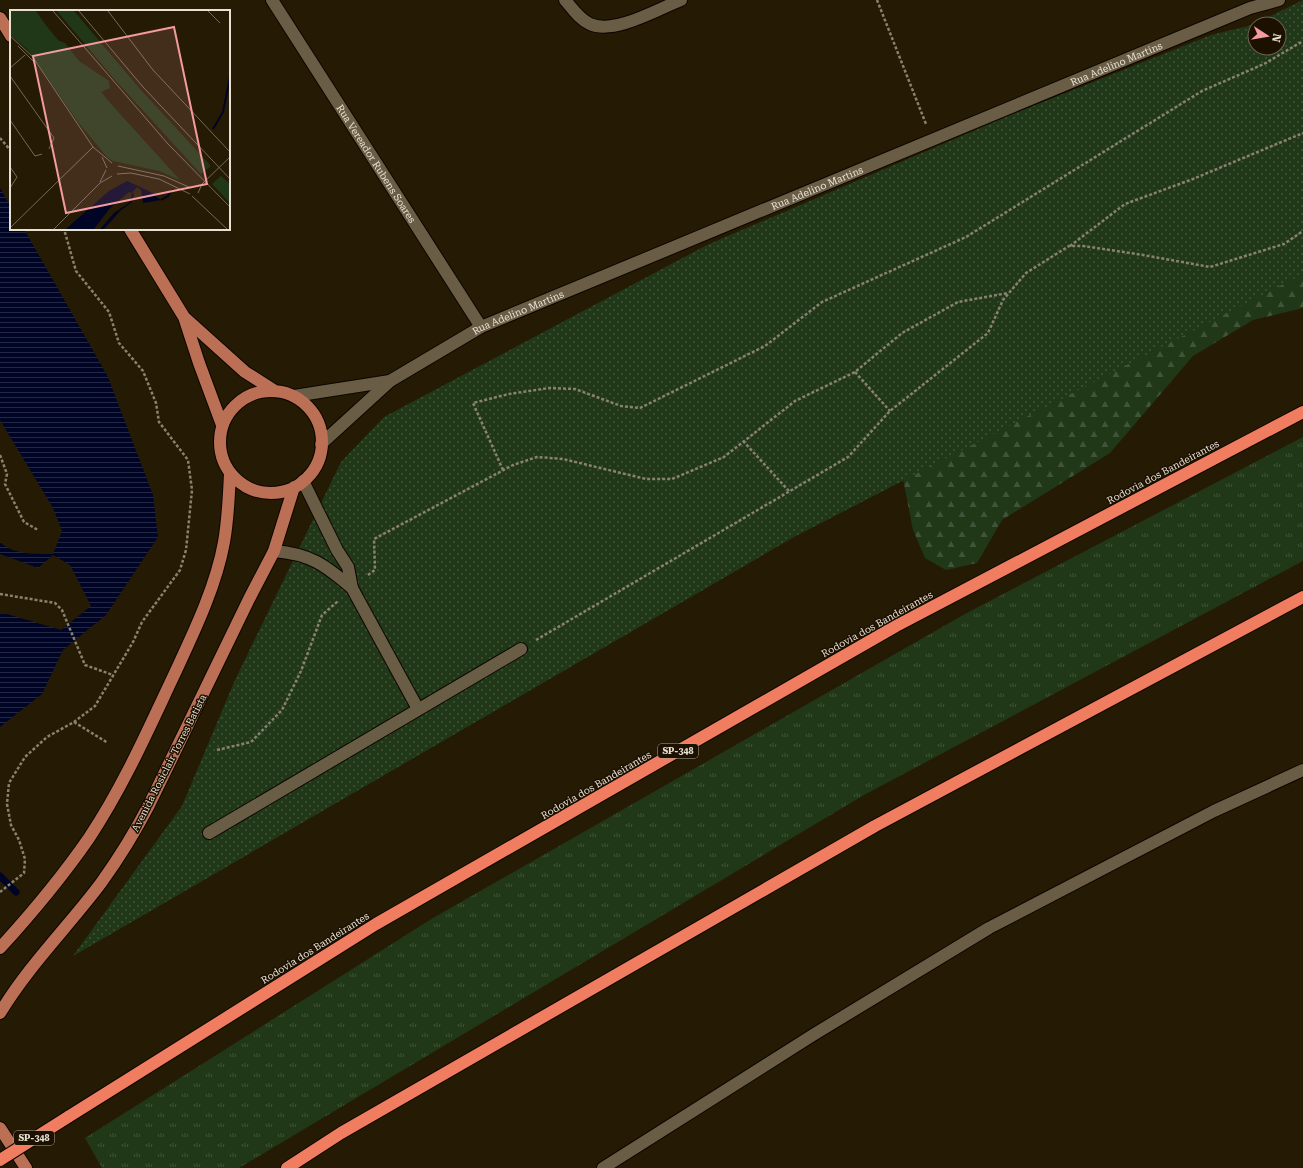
<svg xmlns="http://www.w3.org/2000/svg" width="1303" height="1168" font-family="'Roboto Serif',serif">
<defs>
<pattern id="grass-tufts" width="24" height="20" patternUnits="userSpaceOnUse"><rect width="24" height="20" fill="#203818"/><path d="M3 7l-1-3M5 7V3M7 7l1-3M15 17l-1-3M17 17v-4M19 17l1-3" fill="none" stroke="#405439"/></pattern>
<pattern id="forest-firs" width="22" height="20" patternUnits="userSpaceOnUse"><rect width="22" height="20" fill="#203818"/><path d="M5 1l3.5 6h-7zM16 11l3.5 6h-7z" fill="#405439"/></pattern>
<pattern id="park-dots" width="8" height="8" patternUnits="userSpaceOnUse"><rect width="8" height="8" fill="#203818"/><path d="M2 2h.1M6 6h.1" fill="none" stroke="#405439" stroke-width="1.8" stroke-linecap="round"/></pattern>
<pattern id="water-rules" width="6" height="5" patternUnits="userSpaceOnUse"><rect width="6" height="5" fill="#000425"/><path d="M0 2.5h6" fill="none" stroke="#252844"/></pattern>
</defs>
<rect width="100%" height="100%" fill="#251b04"/>
<path fill="url(#grass-tufts)" d="M1303,437V561L864,795L239,1168H102L85,1138L433,918L965,614Z"/>
<path fill="url(#forest-firs)" d="M1303,173V308L1253,320L1193,356L1110,453L1002,520L977,563L946,570L925,558L913,530L900,463Z"/>
<path fill="url(#park-dots)" fill-rule="evenodd" d="M1303,0V274L794,537L73,956L182,806L235,680L341,462L384,417L707,245L1013,114L1211,35L1252,25ZM1255,24H1279V48H1255Z"/>
<path fill="url(#water-rules)" d="M0,188L11,207V229H24L108,377L153,495L158,537L106,615L63,650L42,694L0,727V614H7L61,630L91,606L70,565L53,555L38,568L0,554V542C13,555 36,554 53,554L62,531L53,508L0,420Z"/>
<g fill="none" stroke-linecap="round" stroke-linejoin="round">
<path stroke="#000425" stroke-width="7" d="M0,876L16,892"/>
<g stroke="#0e0500" stroke-width="14">
<g id="minor">
<path id="s1" d="M272,0L481,327"/>
<path d="M565,0C573,9 579,19 590,24C614,35 658,9 681,0"/>
<path d="M294,396L390,381"/>
<path id="s2" d="M321,444L390,381L481,327L1250,8L1279,0"/>
<path d="M303,481L337,550L348,567L352,588L418,709"/>
<path d="M274,551C311,554 325,565 352,588"/>
<path d="M209,833L521,649"/>
<path d="M603,1168L813,1035L989,928L1214,811L1303,770"/>
</g>
</g>
<g stroke="#0e0500" stroke-width="14">
<path id="major" d="M0,18L11,36
M130,229L184,317L199,363L222,425
M185,318L245,372L275,391
M220 442a51 51 0 1 1 102 0a51 51 0 1 1-102 0Z
M0,948C32,913 62,877 89,838C123,787 148,730 174,675C193,634 216,587 224,542C228,520 229,496 230,473
M0,1013C29,965 68,927 101,883C119,858 135,832 149,805L249,599L274,551L294,487
M0,1128L26,1168"/>
</g>
<g stroke="#0e0500" stroke-width="14">
<path id="highway" d="M68,1117L376,924L896,626L1303,412
M287,1168L341,1133L875,826L1303,597"/>
</g>
<path stroke="#8a826f" stroke-width="2.5" stroke-dasharray="3 2" stroke-linecap="butt" d="M877,0L926,124
M0,138L11,151
M1070,246L1125,204L1193,179L1303,133
M855,372L890,411
M743,441L789,491
M0,455L7,474L5,484L24,522L38,530
M503,470L473,403L509,394L549,388L575,389L621,406L640,408L765,346L822,302L966,237L1202,91L1264,64L1303,41
M368,575L375,570L374,539L513,465L537,457L563,459L646,479H672L724,457L795,401L855,372L902,333L958,302L1008,293
M0,594L55,603L62,610L85,665L113,675
M536,640L848,457L890,411L988,333L1003,300L1026,273L1069,246H1083L1143,255L1210,267L1284,244L1303,231
M74,722L108,743
M217,750L251,742L282,710L301,671L322,615L338,601
M0,892L24,873L25,859L19,840L11,825L7,804L9,783L25,757L47,737L74,722L95,706L133,642L142,622L180,570L186,550L192,490L188,460L159,422L156,403L143,371L119,343L109,312L76,271L64,229"/>
<use href="#minor" stroke="#695d45" stroke-width="12"/>
<use href="#major" stroke="#bb7055" stroke-width="12"/>
<use href="#highway" stroke="#f17d60" stroke-width="12"/>
<g stroke="#0e0500" stroke-width="14" stroke-linecap="butt">
<path id="highway-bridge" d="M0,1160L68,1117"/>
</g>
<use href="#highway-bridge" stroke="#f17d60" stroke-width="12"/>
</g>
<g text-anchor="middle" dominant-baseline="central" stroke-width="3" stroke-linejoin="round" paint-order="stroke">
<g fill="#1c1100" stroke="#aba394" stroke-width="1">
<rect x="658" y="744" width="40" height="14" rx="3"/>
<rect x="14" y="1131" width="40" height="14" rx="3"/>
</g>
<g font-size="9" font-weight="bold" fill="#e8e1d3">
<text x="678" y="751">SP-348</text>
<text x="34" y="1138">SP-348</text>
</g>
<g font-size="10" fill="#e8e1d3" stroke="#1c1100">
<text stroke="none"><textPath href="#s2" startOffset="887">Rua Adelino Martins</textPath></text>
<text stroke="none"><textPath href="#s1" startOffset="194">Rua Vereador Rubens Soares</textPath></text>
<text stroke="none"><textPath href="#s2" startOffset="563">Rua Adelino Martins</textPath></text>
<text stroke="none"><textPath href="#s2" startOffset="239">Rua Adelino Martins</textPath></text>
<text transform="translate(1163 472) rotate(-28)">Rodovia dos Bandeirantes</text>
<text transform="translate(877 624) rotate(-29)">Rodovia dos Bandeirantes</text>
<text transform="translate(169 763) rotate(-63)">Avenida Rosiclair Torres Batista</text>
<text transform="translate(596 785) rotate(-30)">Rodovia dos Bandeirantes</text>
<text transform="translate(315 948) rotate(-32)">Rodovia dos Bandeirantes</text>
</g>
</g>
<g transform="translate(10 10)">
<rect width="220" height="220" fill="#251b04"/>
<path d="M47,1H64L130,79L201,156L191,164L106,71ZM211,166L220,174V193L202,174Z" fill="#203818"/>
<path d="M0,1H26L45,29L55,33L69,51L99,71L100,78L89,83Z" fill="#203818"/>
<path d="M0,1H24L101,94L170,170L149,161L103,151L97,147L68,112L18,40L0,25Z" fill="#203818"/>
<path d="M117,171L139,181L151,190L133,193L131,180L127,177L122,183L124,184L122,192L111,200L94,219H90L104,203L120,192L122,183L119,182L101,197L84,219H56L99,181Z" fill="#000425"/>
<path fill="none" stroke="#000425" stroke-width="2" d="M203,119L213,102L220,67M151,190L158,186L163,179"/>
<path fill="none" stroke="#736a57" stroke-width="1" d="M43,1L158,134L220,197M69,1L133,77L220,169M98,1L143,60L220,142M198,1L210,13M0,26L22,46L83,137L102,153M8,36L24,52M0,58L15,45M0,66L44,128L39,139M0,110L25,146L32,144M92,147L97,158M108,156L154,166L181,178M0,157L7,167L0,178M107,164L121,163L149,169L180,184M90,172L96,160M188,183L192,174L220,147M182,186L217,219M0,218L83,137M44,219L90,173L102,166"/>
<path fill="#f49aa0" fill-opacity="0.15" stroke="#f49aa0" stroke-width="2" d="M164,17L197,174L56,203L23,46Z"/>
<rect width="220" height="220" fill="none" stroke="#e8e1d3" stroke-width="2"/>
</g>
<g transform="translate(1267 36) rotate(102)"><circle r="19" fill="#1c1100" stroke="#6e6454"/>
<path d="M0-3L7 15L0 10L-7 15Z" fill="#f49aa0"/>
<text y="-6" font-size="11" font-weight="bold" text-anchor="middle" fill="#e8e1d3">N</text>
</g>
</svg>
